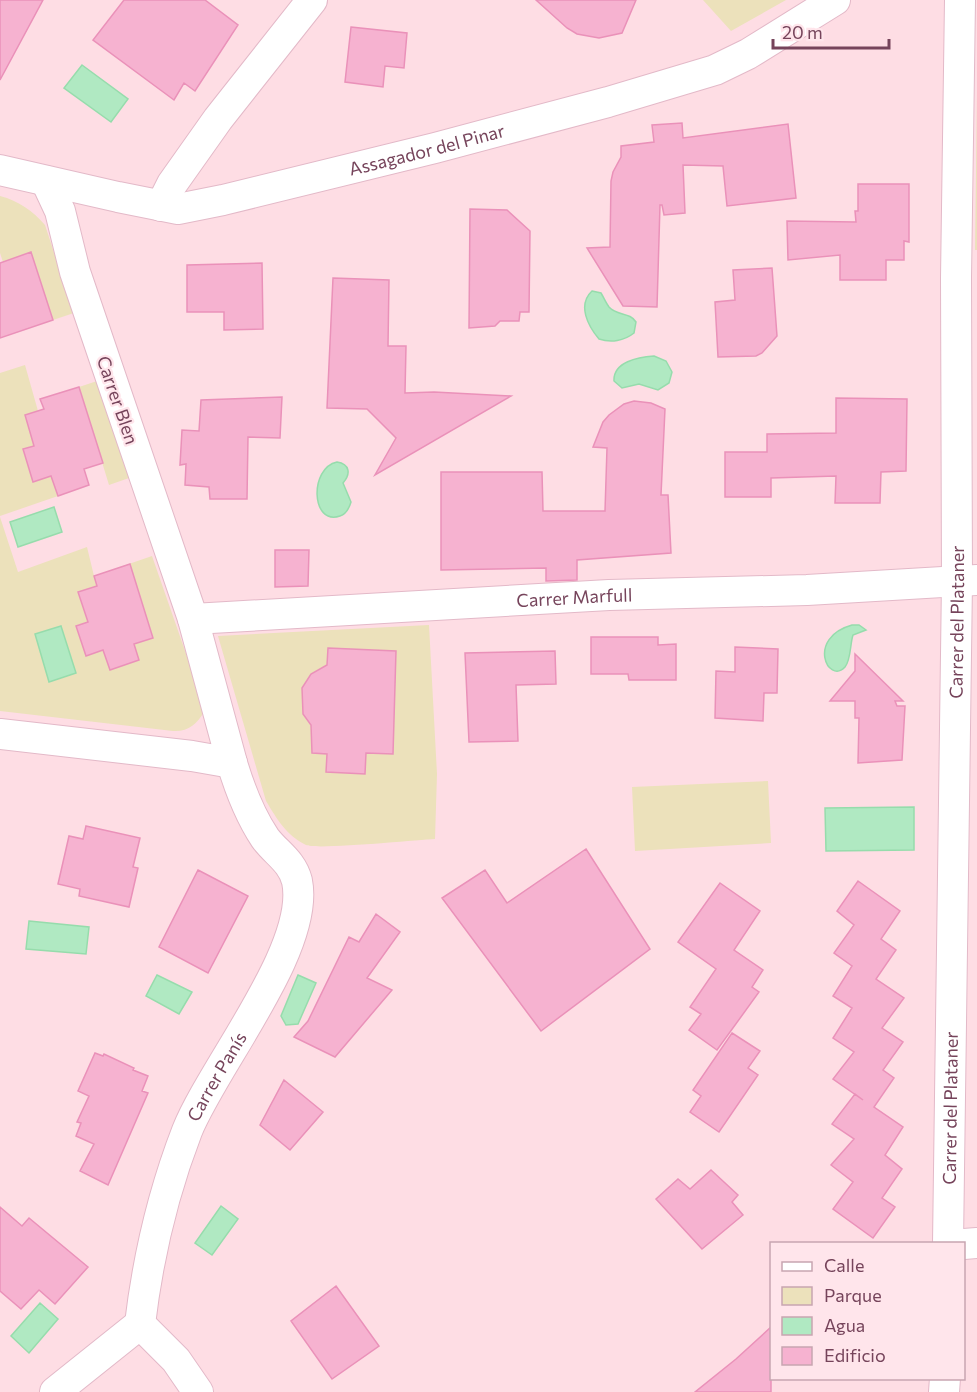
<svg xmlns="http://www.w3.org/2000/svg" width="977" height="1392" font-family="Commissioner,sans-serif">
<rect width="100%" height="100%" fill="#fedde4"/>
<path fill="#ece1bb" d="M703,0H786L731,31Z
M977,91V250H975Z
M0,196C19,201 33,211 45,225L74,313L53,320L31,252L3,262L0,253Z
M25,365L38,411L34,446L23,450L33,481L51,476L58,496L0,516V373Z
M97,381L129,478L109,485L79,387Z
M0,517L18,572L87,547L94,576L152,556L198,688L204,712C197,724 188,732 173,731L0,711Z
M429,625L437,774L435,839C416,840 315,850 306,845C286,835 277,819 266,801L218,636Z
M768,781L771,843L635,851L632,787Z"/>
<path fill="#b0e9c2" stroke="#96dcac" stroke-width="1.5" d="M82,65L128,99L111,122L64,88Z
M592,291L601,293C604,298 606,303 609,307C617,316 630,312 636,322L634,333C624,341 611,343 599,339C588,326 577,305 592,291Z
M654,356L666,361L672,372L669,383L658,390L639,384L622,388L614,381C613,362 638,357 654,356Z
M337,462C350,464 351,474 343,483L351,502C349,509 346,514 340,516C311,526 309,468 337,462Z
M54,507L62,532L18,547L10,522Z
M852,625H859L866,630L853,635C850,644 851,660 845,667C828,685 806,638 852,625Z
M61,626L76,673L49,682L35,634Z
M914,807V850L826,851L825,808Z
M29,921L89,927L86,954L26,949Z
M157,975L192,992L179,1014L146,996Z
M298,975L316,983L298,1024L286,1025L281,1016Z
M221,1206L238,1219L212,1255L195,1243Z
M40,1303L58,1319L29,1353L11,1336Z"/>
<path fill="#f6b2d0" stroke="#ea91b9" stroke-width="1.5" d="M0,0H43L0,80Z
M124,0H205L238,25L195,91L184,83L174,100L93,40Z
M536,0H636L622,33L599,38L577,34L567,28Z
M351,27L407,33L404,68L385,66L383,87L345,82Z
M682,123L683,138L788,124L796,198L727,206L723,166L683,165L685,213L664,215L662,205H660L657,307L623,306L587,248L610,247L611,181L613,172L621,157V146L654,142L652,125Z
M858,184H909V242L904,241V260H886V280H840V255L788,260L787,221L856,222L855,211H858Z
M470,209L507,210L530,231L529,312H520L519,321H500L495,326L469,328Z
M31,252L53,320L0,338V263Z
M262,263L263,329L224,330V312H187V265Z
M772,268L777,336L762,353L756,356L718,357L715,302L735,300L733,270Z
M333,278L389,280L388,346H406L405,393L434,392L511,396L375,475L396,438L367,409L327,408Z
M79,387L103,463L84,469L89,485L58,496L51,476L33,482L23,449L34,446L25,415L44,409L40,399Z
M282,397L280,438L248,437L247,499H210L209,487L185,485L186,464L180,465L182,430L199,431L201,400Z
M836,398L907,399L906,471L881,472L880,503H835L836,476L771,478V497H725V452H767V434L836,433Z
M634,401L651,403L665,409L661,495H668L671,553L577,560V580L546,581V568L441,570V472H542L543,511H605L607,448L593,447L603,422L609,415L624,404Z
M275,550H309L308,586L275,587Z
M130,564L153,638L134,644L139,660L110,670L103,650L86,656L76,626L88,622L78,592L97,586L94,576Z
M591,637H658V645L676,644V680H629L628,674H591Z
M735,647L778,649L777,693H764L763,721L715,718L716,671L735,672Z
M328,648L396,651L393,754L366,753L365,774L326,772L327,754L312,753L311,725L303,714L302,688L311,674L327,665Z
M555,651L556,684L516,685L518,741L469,742L465,653Z
M855,654L903,701H895L897,706H905L902,760L858,763L859,718H855V701H830L855,671Z
M86,826L140,838L133,867L138,868L129,907L79,896L80,889L58,884L69,836L83,839Z
M586,849L650,949L541,1031L442,898L485,870L507,903Z
M198,870L248,896L208,973L159,947Z
M858,881L900,911L881,939L896,950L876,979L904,998L882,1028L903,1042L883,1070L894,1078L874,1107L903,1127L885,1155L902,1169L882,1198L895,1207L873,1238L833,1209L853,1182L831,1165L854,1139L832,1124L855,1094L863,1100L833,1079L854,1052L833,1038L852,1008L833,996L852,966L834,953L854,925L837,911Z
M720,883L760,911L734,950L763,970L752,987L759,992L717,1050L689,1030L701,1014L690,1007L716,969L678,942Z
M376,914L400,932L367,978L392,990L335,1057L294,1037L308,1021L349,937L359,942Z
M732,1033L760,1051L748,1068L758,1075L719,1132L690,1112L701,1096L693,1090Z
M95,1053L103,1056L104,1054L134,1068L133,1070L148,1076L142,1091L148,1093L108,1185L80,1171L94,1144L76,1136L81,1123L77,1122L89,1096L78,1091Z
M284,1080L323,1112L290,1150L260,1125Z
M711,1170L738,1195L732,1202L743,1215L702,1249L656,1199L678,1179L690,1189Z
M0,1207L22,1226L29,1218L88,1267L55,1304L39,1290L21,1309L0,1291Z
M336,1286L379,1346L332,1379L291,1321Z
M771,1327V1392H695L736,1359Z"/>
<g fill="none" stroke-linecap="round" stroke-linejoin="round">
<g stroke="#e3b9c8" stroke-width="32">
<g id="minor">
<path id="s1" d="M0,170L118,197L178,209L223,200L435,148L608,102L715,70L748,54L835,0"/>
<path d="M161,206L172,184L218,119L312,0"/>
<path id="s2" d="M193,619L609,595L807,590L977,580"/>
<path d="M0,734L192,756L232,763L193,619L75,272L60,211L46,181"/>
<path id="s3" d="M948,1244L957,581L956,278L960,0"/>
<path d="M964,1244L977,1243"/>
<path d="M55,1392L140,1324"/>
<path id="s4" d="M198,1392L176,1360L140,1324C148,1257 163,1193 187,1131C213,1066 311,948 297,881C292,861 276,853 265,838C249,814 240,790 232,763"/>
<path d="M944,1392L945,1378"/>
</g>
</g>
<use href="#minor" stroke="#fff" stroke-width="30"/>
</g>
<g text-anchor="middle" dominant-baseline="central" stroke-width="4.5" stroke-linejoin="round" paint-order="stroke">
<g font-size="18" fill="#76445b" stroke="#ffe5eb">
<text stroke="none"><textPath href="#s1" startOffset="438">Assagador del Pinar</textPath></text>
<text transform="translate(118 400) rotate(71)">Carrer Blen</text>
<text stroke="none"><textPath href="#s2" startOffset="382">Carrer Marfull</textPath></text>
<text stroke="none"><textPath href="#s3" startOffset="622">Carrer del Plataner</textPath></text>
<text stroke="none"><textPath href="#s4" startOffset="351">Carrer Panís</textPath></text>
<text stroke="none"><textPath href="#s3" startOffset="136">Carrer del Plataner</textPath></text>
</g>
</g>
<rect x="770" y="1242" width="195" height="138" fill="#ffe5eb" stroke="#c8a5b1" stroke-width="1.5"/>
<rect x="782" y="1262" width="30" height="9" fill="#ffffff" stroke="#c8a5b1" stroke-width="1.5"/>
<text x="824" y="1272" font-size="18" fill="#76445b">Calle</text>
<rect x="782" y="1287" width="30" height="18" fill="#ece1bb" stroke="#c8a5b1" stroke-width="1.5"/>
<text x="824" y="1302" font-size="18" fill="#76445b">Parque</text>
<rect x="782" y="1317" width="30" height="18" fill="#b0e9c2" stroke="#c8a5b1" stroke-width="1.5"/>
<text x="824" y="1332" font-size="18" fill="#76445b">Agua</text>
<rect x="782" y="1347" width="30" height="18" fill="#f6b2d0" stroke="#c8a5b1" stroke-width="1.5"/>
<text x="824" y="1362" font-size="18" fill="#76445b">Edificio</text>
<path d="M773 39v9h116v-9" fill="none" stroke="#76445b" stroke-width="3"/>
<text x="782" y="39" font-size="18" fill="#76445b" stroke="#ffe5eb" stroke-width="4.5" paint-order="stroke">20 m</text>
</svg>
